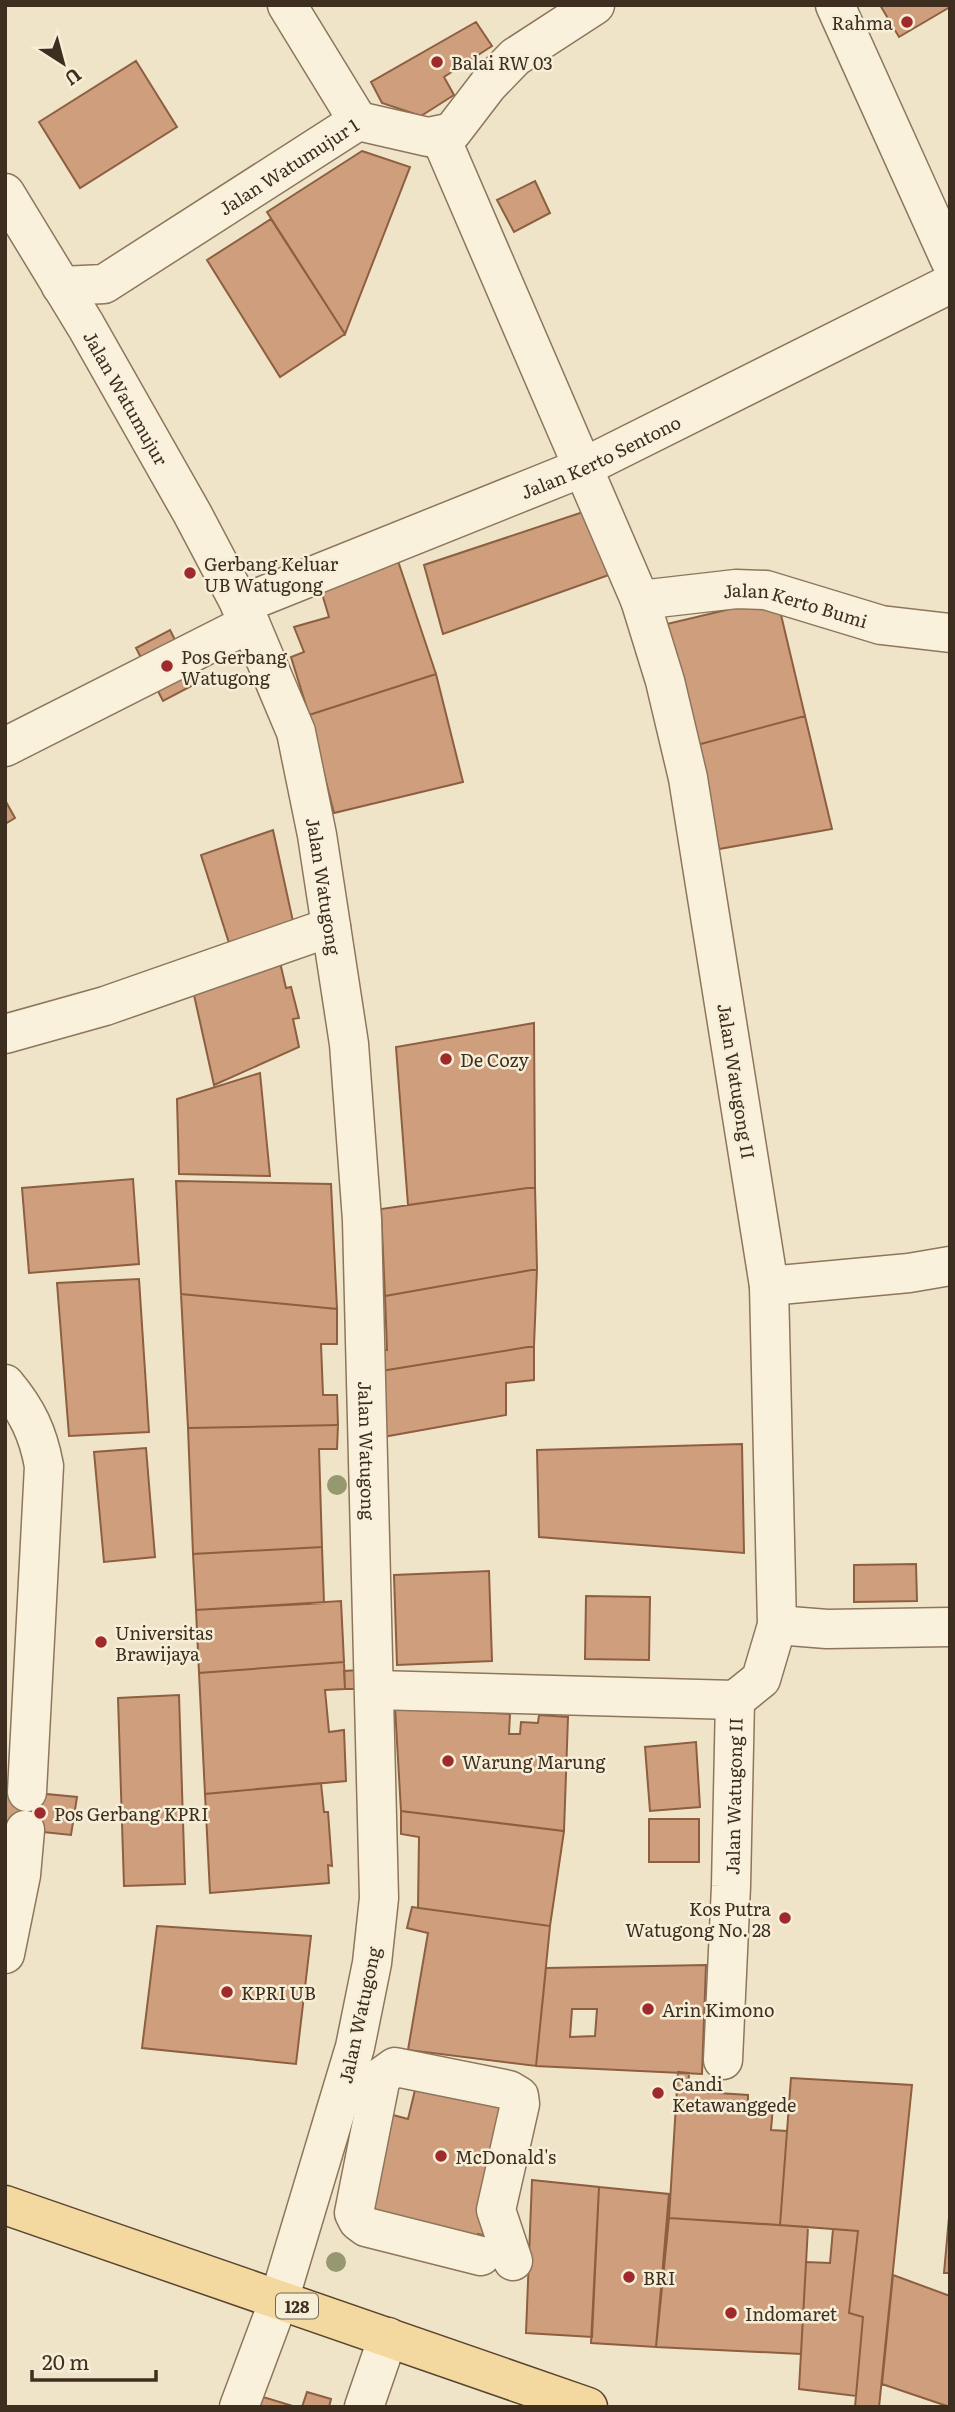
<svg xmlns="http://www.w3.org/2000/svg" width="955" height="2412" font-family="Literata,serif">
<rect width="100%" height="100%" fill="#f0e4c8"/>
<path fill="#cf9f7d" stroke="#8d5f41" stroke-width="2" fill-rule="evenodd" d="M880,5H950V7L899,37Z
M476,22L492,46L444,77L454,95L421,116L382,103L371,82Z
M136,61L177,127L80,188L39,122Z
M362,151L410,167L345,334L267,212Z
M535,181L550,213L514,232L497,200Z
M271,219L345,334L280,377L207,260Z
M586,511L609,575L443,634L424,565Z
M397,558L436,674L309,715L291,657L304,652L294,627L329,617L320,587Z
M777,598L805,716L697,745L667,624Z
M170,630L197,683L163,701L136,648Z
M436,674L463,782L334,813L309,715Z
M805,716L832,829L719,849L697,745Z
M5,800L15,818L5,824Z
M273,830L294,926L230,946L201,855Z
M279,958L286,988L291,987L299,1018L293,1019L299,1047L214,1085L192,986Z
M534,1023L535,1187L408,1205L396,1047Z
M260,1073L270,1176L179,1174L177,1099Z
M133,1179L139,1264L29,1273L22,1188Z
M176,1181L331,1184L337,1309L181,1294Z
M535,1187L537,1269L385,1296L381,1209Z
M537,1269L534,1346L381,1371L379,1350H387L385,1296Z
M139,1279L149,1432L69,1436L57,1283Z
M181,1294L337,1309V1344H321L323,1395H337L338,1425L188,1428Z
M534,1346V1380L506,1383V1415L383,1437L381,1371Z
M338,1425L337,1449H319L322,1547L193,1554L188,1428Z
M742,1444L744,1553L539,1537L537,1450Z
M146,1448L155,1557L104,1562L94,1452Z
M322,1547L324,1603L196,1610L193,1554Z
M916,1564L917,1601L854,1602V1565Z
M489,1571L492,1661L397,1665L394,1575Z
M586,1596L650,1597L649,1660L585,1659Z
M341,1601L344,1662L199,1673L196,1610Z
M344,1662L345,1689L325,1690L329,1732L344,1730L346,1781L205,1794L199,1673Z
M359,1670L360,1689H345L344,1671Z
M179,1695L185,1884L124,1886L118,1698Z
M395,1707L510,1714L509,1734H520L521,1722L538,1723L539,1715L568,1717L564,1831L401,1811Z
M696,1742L700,1807L650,1811L645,1747Z
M321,1783L324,1812H328L332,1866L328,1865L329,1883L210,1893L205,1794Z
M5,1790L77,1797L71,1835L5,1828Z
M401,1811L564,1831L550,1926L418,1908L419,1837L401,1834Z
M649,1819H699V1862H649Z
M412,1907L550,1926L536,2066L408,2050L428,1933L407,1928Z
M157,1926L311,1936L296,2064L142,2048Z
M706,1965L702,2074L536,2066L546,1968ZM572,2009H597L595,2036L570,2037Z
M678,2072L689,2073L688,2091L748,2095V2105L773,2106L771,2130L787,2131L780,2225L669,2218Z
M791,2078L912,2085L879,2407H855L863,2317L849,2313L858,2231L780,2225Z
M415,2090L496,2098L522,2146L502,2240L478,2234L474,2248L364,2212L393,2115L408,2119Z
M532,2180L599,2187L592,2337L526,2333Z
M599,2187L669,2194L656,2347L591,2343Z
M950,2206V2273H944Z
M669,2218L808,2227L801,2354L656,2347Z
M833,2229L858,2231L849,2313L863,2317L856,2396L799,2389L806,2262L830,2263Z
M893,2275L950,2296V2407L882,2384Z
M307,2392L331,2399L329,2407H302Z
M250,2393L296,2407H245Z"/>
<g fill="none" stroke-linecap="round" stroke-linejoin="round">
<g stroke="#8d765c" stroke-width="41">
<g id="minor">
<path d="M287,5L358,121"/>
<path d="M835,5L950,260"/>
<path d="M358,121L428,137L452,132L488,85L515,57L595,5"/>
<path id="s1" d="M5,193L86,326L192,513L250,623L296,732L317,835L349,1044L362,1220L379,1898L372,1963L355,2047L279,2300L239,2407"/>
<path id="s2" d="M61,286L104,284L358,121"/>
<path id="s3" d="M640,600L736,589L766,590L881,625L950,633"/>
<path id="s4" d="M240,605L584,467L950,284"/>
<path d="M5,747L250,623"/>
<path d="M5,1034L105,1006L331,927"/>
<path d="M769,1286L909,1273L950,1266"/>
<path d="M5,1384C27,1410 38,1433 44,1466L27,1792"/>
<path d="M777,1625L827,1629L950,1627"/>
<path d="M376,1690L735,1700L761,1679L777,1625L769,1286L688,778L665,681L640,600L440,136"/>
<path d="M5,1954L21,1875L25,1830"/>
<path id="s5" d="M723,2060L731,1886L735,1700"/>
<path d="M481,2256L366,2227L358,2221L354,2213L381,2077L395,2067L509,2090L519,2096L520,2104L496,2210L513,2261"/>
<path d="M364,2407L388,2337"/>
</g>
</g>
<g stroke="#5b4430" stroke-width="41">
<path id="major" d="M5,2205L588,2407"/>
</g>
<use href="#minor" stroke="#faf1dc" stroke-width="38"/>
<use href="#major" stroke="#f3d9a0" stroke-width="38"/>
</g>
<g fill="#96986f">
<circle cx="337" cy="1485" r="10"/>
<circle cx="336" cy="2262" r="10"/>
</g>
<g fill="#9e2a2b" stroke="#f7eed8" stroke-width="2.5">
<circle cx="907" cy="22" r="7"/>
<circle cx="437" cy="62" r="7"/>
<circle cx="190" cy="573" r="7"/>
<circle cx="167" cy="666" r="7"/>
<circle cx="446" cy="1059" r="7"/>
<circle cx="101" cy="1642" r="7"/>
<circle cx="448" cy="1761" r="7"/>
<circle cx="40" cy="1813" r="7"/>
<circle cx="785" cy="1918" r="7"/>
<circle cx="227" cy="1992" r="7"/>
<circle cx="648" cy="2009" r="7"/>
<circle cx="658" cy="2093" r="7"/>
<circle cx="441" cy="2156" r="7"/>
<circle cx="629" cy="2277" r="7"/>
<circle cx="731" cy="2313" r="7"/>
</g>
<g text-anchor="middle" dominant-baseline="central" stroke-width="5" stroke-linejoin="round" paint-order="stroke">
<rect fill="#f7eed8" stroke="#756857" stroke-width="2" x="276" y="2293.5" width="42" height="25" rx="5"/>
<g font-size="16" font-weight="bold" fill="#3d2e20">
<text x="297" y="2306">128</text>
</g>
<g font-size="18" fill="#3d2e20" stroke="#f7eed8" text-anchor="start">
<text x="893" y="22" text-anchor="end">Rahma</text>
<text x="451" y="62">Balai RW 03</text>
<text x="204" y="563">Gerbang Keluar<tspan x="204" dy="21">UB Watugong</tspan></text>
<text x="181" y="656">Pos Gerbang<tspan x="181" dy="21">Watugong</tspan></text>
<text x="460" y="1059">De Cozy</text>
<text x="115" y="1632">Universitas<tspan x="115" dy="21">Brawijaya</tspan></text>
<text x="462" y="1761">Warung Marung</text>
<text x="54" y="1813">Pos Gerbang KPRI</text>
<text x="771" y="1908" text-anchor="end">Kos Putra<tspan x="771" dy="21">Watugong No. 28</tspan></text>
<text x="241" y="1992">KPRI UB</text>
<text x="662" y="2009">Arin Kimono</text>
<text x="672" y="2083">Candi<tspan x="672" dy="21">Ketawanggede</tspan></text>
<text x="455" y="2156">McDonald's</text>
<text x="643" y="2277">BRI</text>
<text x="745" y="2313">Indomaret</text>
</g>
<g font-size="18" fill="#3d2e20" stroke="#f7eed8">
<text stroke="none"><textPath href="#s2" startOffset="262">Jalan Watumujur 1</textPath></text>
<text stroke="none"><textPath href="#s1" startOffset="238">Jalan Watumujur</textPath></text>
<text stroke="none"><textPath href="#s4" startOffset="390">Jalan Kerto Sentono</textPath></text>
<text stroke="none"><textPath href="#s3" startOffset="158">Jalan Kerto Bumi</textPath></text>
<text stroke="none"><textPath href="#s1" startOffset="770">Jalan Watugong</textPath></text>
<text transform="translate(737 1081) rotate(81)">Jalan Watugong II</text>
<text stroke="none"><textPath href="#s1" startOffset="1337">Jalan Watugong</textPath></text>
<text stroke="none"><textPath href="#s5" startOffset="264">Jalan Watugong II</textPath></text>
<text transform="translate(359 2015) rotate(-78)">Jalan Watugong</text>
</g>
</g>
<rect width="955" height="2412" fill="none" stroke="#3d2e20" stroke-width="14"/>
<g transform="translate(63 63) rotate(144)" stroke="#f7eed8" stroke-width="5" paint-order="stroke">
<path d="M0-5L12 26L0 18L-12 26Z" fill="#3d2e20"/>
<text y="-10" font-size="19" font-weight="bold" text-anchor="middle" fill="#3d2e20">U</text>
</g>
<path d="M32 2370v10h124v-10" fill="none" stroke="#3d2e20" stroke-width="3.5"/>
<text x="42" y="2370" font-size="21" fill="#3d2e20" stroke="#f7eed8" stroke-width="5" paint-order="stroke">20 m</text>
</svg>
